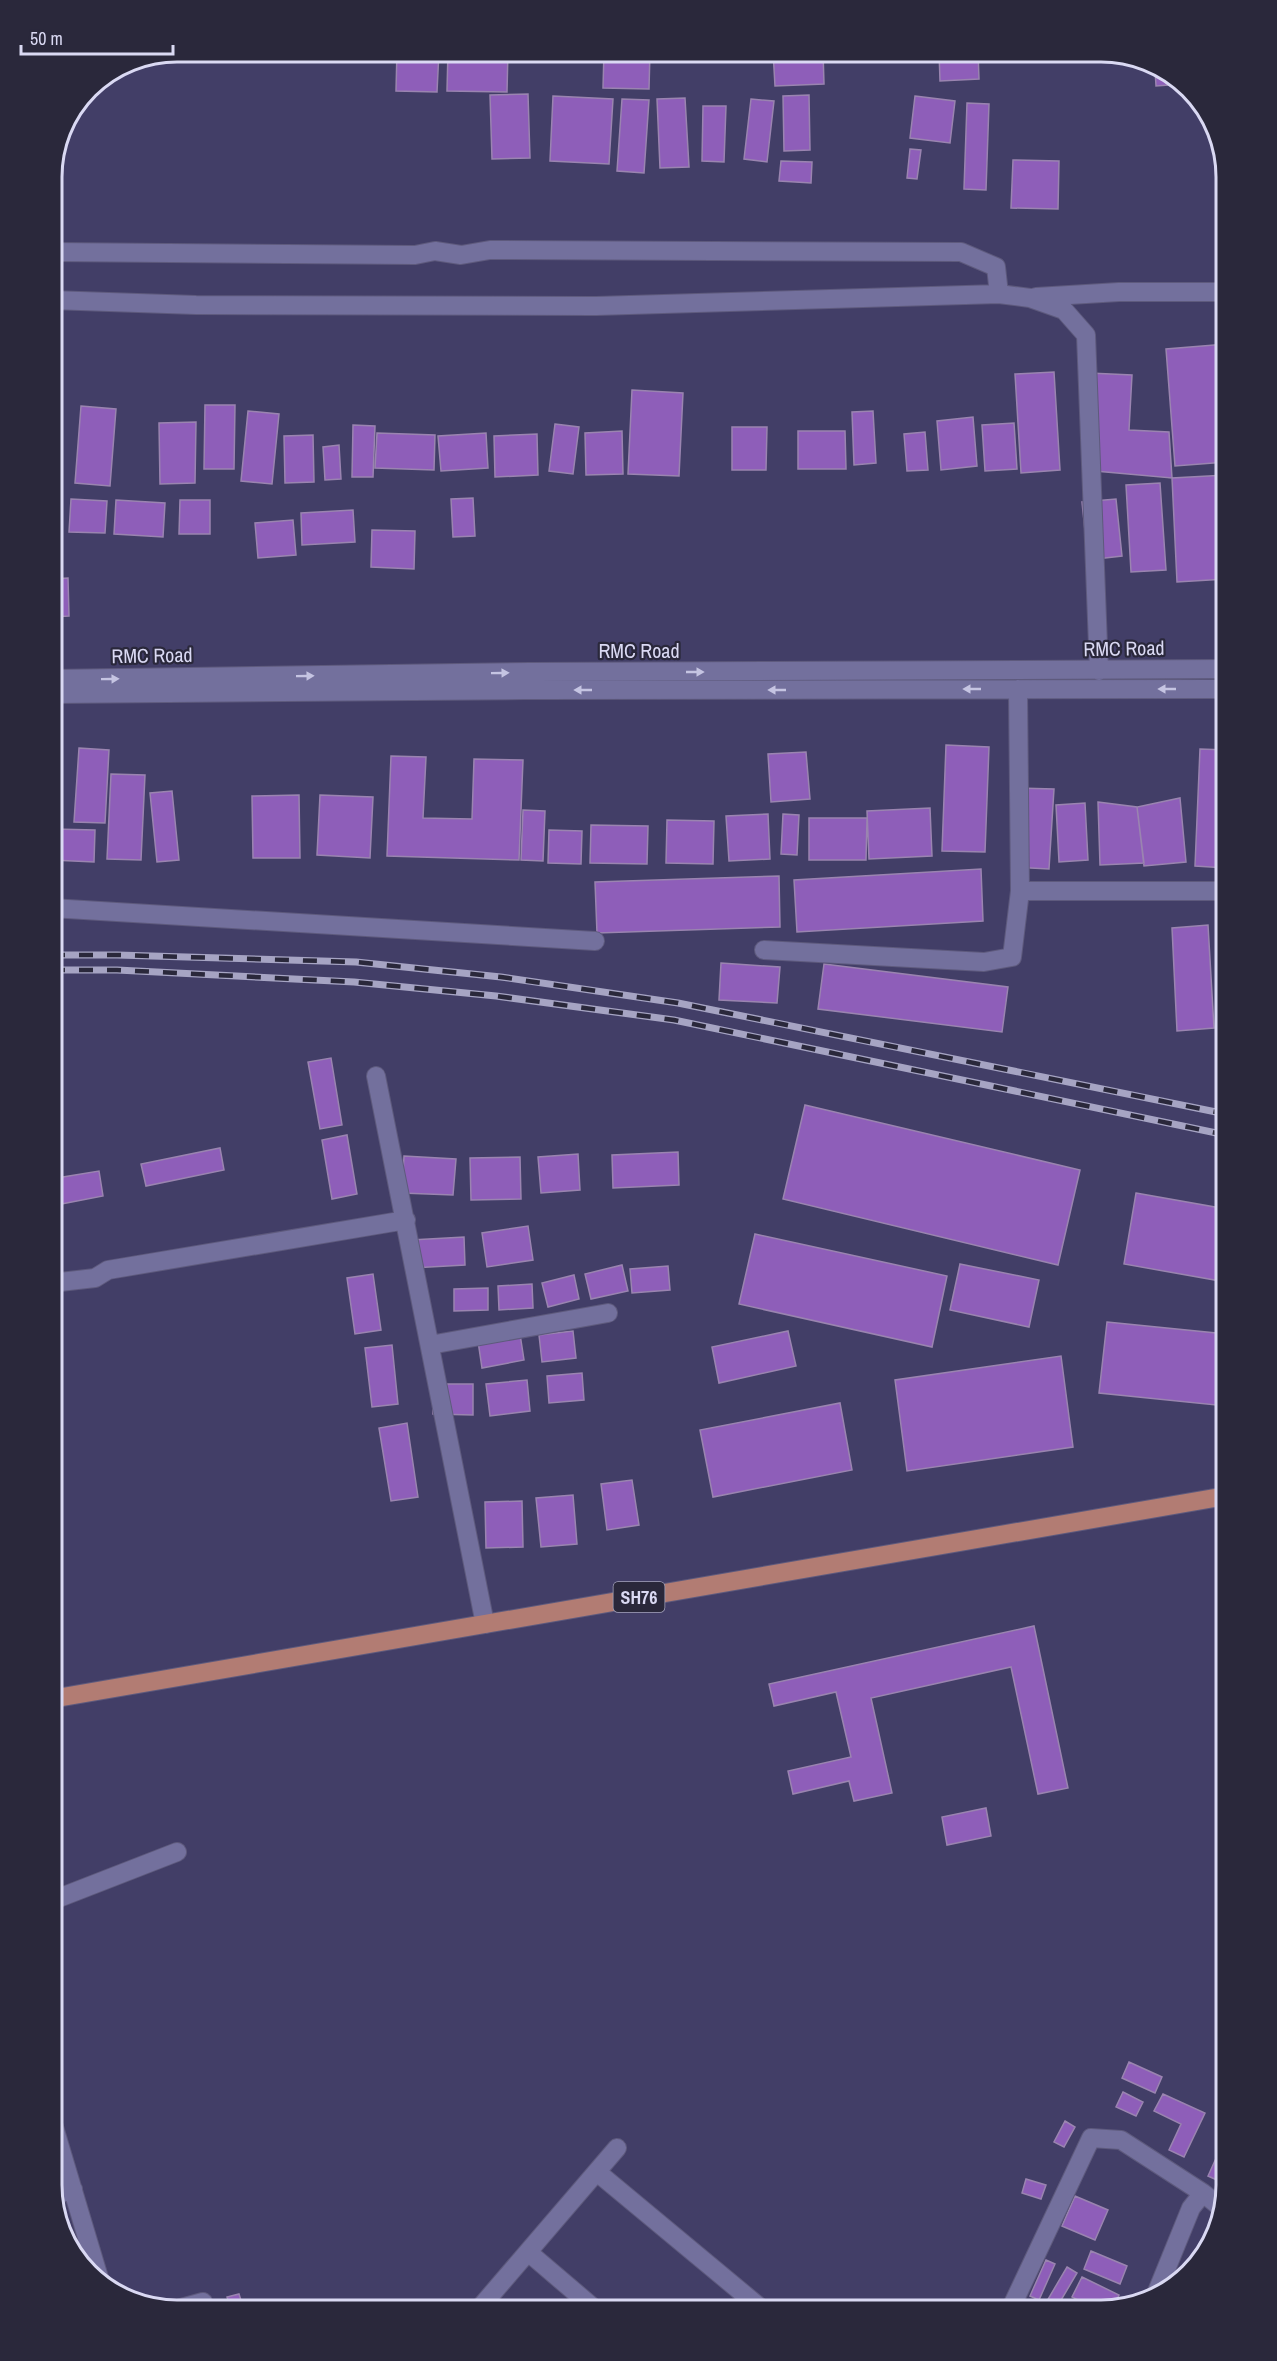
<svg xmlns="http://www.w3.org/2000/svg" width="1277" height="2361" font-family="'Archivo Narrow',sans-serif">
<rect width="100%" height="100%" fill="#423e67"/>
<path fill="#8e5eb9" stroke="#9a84b0" stroke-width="1.5" d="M397,51H439L437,92L396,91Z
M448,51H508L507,92L447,91Z
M604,51H650L649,89L603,88Z
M773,51H823L824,84L775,86Z
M939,51H978L979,79L940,81Z
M1155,69L1176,77L1182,84L1156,86Z
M528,94L530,158L492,159L490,95Z
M809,95L810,150L784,151L783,96Z
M553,96L613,99L609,164L550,161Z
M915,96L955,101L950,143L910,138Z
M685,98L689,167L660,168L657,99Z
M622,99L649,100L644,173L617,171Z
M751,99L774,101L767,162L744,159Z
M967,103L989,104L986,190L964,189Z
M703,106H726L724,162L702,161Z
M910,149L921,150L917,179L907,178Z
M1013,160L1059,161L1058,209L1011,208Z
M781,161L812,162L811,183L779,181Z
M1226,344V462L1175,466L1166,349Z
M1054,372L1060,470L1021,473L1015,374Z
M1089,373L1132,375L1129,430L1169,432L1172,478L1084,470Z
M632,390L683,393L679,476L628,474Z
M205,405H235L234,469H204Z
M81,406L116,409L110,486L75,483Z
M248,411L279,414L272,484L241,481Z
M873,411L876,463L854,465L852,412Z
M973,417L977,466L941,470L937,421Z
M196,422L195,483L160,484L159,423Z
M1014,423L1017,469L985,471L982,425Z
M555,424L579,427L573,474L549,471Z
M353,425L375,426L373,477H352Z
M732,427H767L766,470H732Z
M622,431L623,474L586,475L585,433Z
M798,431H845L846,469H798Z
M925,432L928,470L907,471L904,434Z
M377,433L435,435L434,470L375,468Z
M486,433L488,468L441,471L438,436Z
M537,434L538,475L495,477L494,436Z
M313,435L314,482L285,483L284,436Z
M339,445L341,479L325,480L323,447Z
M1226,475V579L1177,582L1172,478Z
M1160,483L1166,570L1131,572L1126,485Z
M473,498L475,536L453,537L451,499Z
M71,499L107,501L105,533L69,532Z
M1116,499L1122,556L1088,560L1082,502Z
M116,500L165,503L163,537L114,534Z
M180,500H210V534H179Z
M353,510L355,542L302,545L301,513Z
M293,520L296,555L258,558L255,523Z
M372,530L415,531L414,569L371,567Z
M68,578L69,616L51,617V579Z
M946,745L989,747L985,852L942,851Z
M79,748L109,750L105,823L74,822Z
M1200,749L1226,750V868L1195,866Z
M806,752L810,799L771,802L768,754Z
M51,756L62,757L53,829L51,828Z
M391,756L426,757L423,818L472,819L474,759L523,760L519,860L387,856Z
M111,774L145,775L141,860L107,859Z
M1017,788L1054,789L1049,869L1013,867Z
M172,791L179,860L157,862L150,793Z
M299,795L300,858H253L252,796Z
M320,795L373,797L370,858L317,855Z
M1180,798L1186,862L1144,866L1137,807Z
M1098,802L1137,807L1144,863L1100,865Z
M1085,803L1088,860L1059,862L1056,805Z
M930,808L932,856L869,859L867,811Z
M523,810L545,811L543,861L521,860Z
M768,814L770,859L729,861L726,816Z
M783,814L799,815L797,855L781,854Z
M809,818H867L866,860H809Z
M667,820L714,821L713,864L666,863Z
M591,825L648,826L647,864L590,863Z
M53,829L95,830L94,862L52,860Z
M549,830L582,831L581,864L548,863Z
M981,869L983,921L797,932L794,880Z
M779,876L780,927L597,933L595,882Z
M1208,925L1214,1028L1177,1031L1172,928Z
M721,963L780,967L777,1003L719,1000Z
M824,964L1008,987L1002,1032L818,1009Z
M331,1058L342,1125L320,1129L308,1062Z
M805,1105L1080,1170L1058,1265L783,1199Z
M347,1135L357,1194L332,1199L322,1140Z
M220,1148L224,1170L146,1186L141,1164Z
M678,1152L679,1185L613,1188L612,1155Z
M578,1154L580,1190L541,1193L538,1157Z
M404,1156L456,1159L453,1195L402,1193Z
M520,1157L521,1199L471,1200L470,1158Z
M99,1171L103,1196L51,1206V1179Z
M1136,1193L1226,1209V1282L1124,1264Z
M528,1226L533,1260L487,1267L482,1233Z
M755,1234L947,1276L932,1347L739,1304Z
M464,1237L465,1265L412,1268L411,1240Z
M960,1264L1039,1280L1029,1327L950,1310Z
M622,1265L628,1291L591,1299L585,1274Z
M668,1266L670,1290L632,1293L630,1269Z
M373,1274L381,1330L355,1334L347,1278Z
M574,1275L579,1299L548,1307L542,1283Z
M532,1284L533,1308L499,1310L498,1286Z
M488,1288V1310L454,1311V1289Z
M1107,1322L1226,1334V1406L1099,1393Z
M573,1331L576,1358L542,1362L539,1335Z
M788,1331L796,1366L719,1383L712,1347Z
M520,1334L524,1360L482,1368L478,1341Z
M392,1345L398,1404L372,1407L365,1348Z
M1061,1356L1073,1447L907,1471L895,1380Z
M582,1373L584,1400L549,1403L547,1376Z
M527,1380L530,1411L490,1416L486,1384Z
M433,1384H473V1415L433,1414Z
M840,1403L852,1470L713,1497L700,1430Z
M407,1423L418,1497L391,1501L379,1428Z
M632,1480L639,1525L607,1530L601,1484Z
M573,1495L577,1544L541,1547L536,1498Z
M522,1501L523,1547L486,1548L485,1502Z
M1034,1626L1068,1788L1038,1794L1011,1667L871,1698L892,1793L854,1801L849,1781L793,1794L788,1771L851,1757L836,1692L774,1706L769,1684Z
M986,1808L991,1836L947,1845L942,1817Z
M1129,2062L1162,2077L1155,2093L1122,2078Z
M1123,2092L1143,2102L1136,2116L1116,2107Z
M1163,2094L1205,2113L1184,2157L1169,2150L1181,2124L1154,2111Z
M1065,2121L1075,2127L1064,2147L1054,2142Z
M1223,2143L1226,2144V2184L1208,2176Z
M1026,2179L1046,2185L1041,2199L1022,2193Z
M1075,2196L1108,2210L1095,2240L1062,2226Z
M1091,2251L1127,2266L1120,2284L1084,2269Z
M1046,2260L1055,2264L1039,2300L1030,2296Z
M1067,2267L1077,2273L1057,2307L1047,2301Z
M1082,2277L1119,2295L1113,2307L1098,2310L1072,2297Z
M239,2294L244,2310H231L227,2297Z"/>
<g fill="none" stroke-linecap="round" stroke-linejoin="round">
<g stroke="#5e5a7d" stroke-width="20">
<path id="minor" d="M51,252L415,255L435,251L461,255L490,250L961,252L996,267L999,294
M1036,297L1119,292H1226
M51,300L196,305L596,306L999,294L1030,298L1064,310L1086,335L1099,671
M51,679L530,672L1226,669
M51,694L525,690L1226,689
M1020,891H1226
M51,908L595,941
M764,950L984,962L1012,957L1020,891L1018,689
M376,1076L485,1624
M51,1283L95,1278L108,1270L406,1220
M430,1345L608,1313
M51,1901L177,1852
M51,2117L100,2281
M597,2172L763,2310
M53,2196L73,2189
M528,2252L596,2310
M1156,2294L1191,2208L1203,2193
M174,2310L203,2302
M478,2310L617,2148
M1010,2310L1091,2138L1121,2140L1203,2193L1219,2206"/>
</g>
<g stroke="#5e5a7d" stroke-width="20">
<path id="major" d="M51,1699L1226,1496"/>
</g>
<use href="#minor" stroke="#73709d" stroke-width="18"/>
<use href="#major" stroke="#b27c73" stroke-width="18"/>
<g stroke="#a6a4c3" stroke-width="7">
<path id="rail" d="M51,955H117L356,962L501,977L678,1003L1226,1114
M51,970H117L354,982L496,996L674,1020L1226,1135"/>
</g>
<use href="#rail" stroke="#2a283b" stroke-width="4.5" stroke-dasharray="14" stroke-linecap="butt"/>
</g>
<defs><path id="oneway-solid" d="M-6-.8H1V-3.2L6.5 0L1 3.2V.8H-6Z" transform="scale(1.5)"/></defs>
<g fill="#c5c4e2">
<use href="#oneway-solid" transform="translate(695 672)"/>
<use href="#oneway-solid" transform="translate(500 673) rotate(-1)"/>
<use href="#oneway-solid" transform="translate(305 676) rotate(-1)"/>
<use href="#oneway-solid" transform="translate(110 679) rotate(-1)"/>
<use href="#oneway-solid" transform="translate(972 689) rotate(180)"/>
<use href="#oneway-solid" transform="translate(1167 689) rotate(-180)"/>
<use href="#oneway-solid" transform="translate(583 690) rotate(180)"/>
<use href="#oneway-solid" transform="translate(777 690) rotate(180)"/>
</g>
<g text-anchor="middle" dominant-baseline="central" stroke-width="4.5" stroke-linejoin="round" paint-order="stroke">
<rect fill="#2a283b" stroke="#a5a4bc" stroke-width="1.5" x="613.5" y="1582" width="51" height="30" rx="4.5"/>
<g font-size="18" font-weight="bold" fill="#dad9f3">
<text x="639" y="1597">SH76</text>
</g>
<g font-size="20" fill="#dad9f3" stroke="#2a283b">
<text transform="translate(1124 648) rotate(-1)">RMC Road</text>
<text x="639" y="650">RMC Road</text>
<text transform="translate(152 655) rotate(-1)">RMC Road</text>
</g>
</g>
<path d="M0 0H1277V2361H0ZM177 62H1101A115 115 0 0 1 1216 177V2185A115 115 0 0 1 1101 2300H177A115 115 0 0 1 62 2185V177A115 115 0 0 1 177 62Z" fill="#2a283b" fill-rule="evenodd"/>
<path fill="none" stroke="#dad9f3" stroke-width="3" d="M177 62H1101A115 115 0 0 1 1216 177V2185A115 115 0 0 1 1101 2300H177A115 115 0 0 1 62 2185V177A115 115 0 0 1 177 62Z"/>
<path d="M21 45v9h152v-9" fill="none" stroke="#dad9f3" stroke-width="3"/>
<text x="30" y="45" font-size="18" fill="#dad9f3" stroke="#2a283b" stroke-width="4.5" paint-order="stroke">50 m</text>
</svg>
